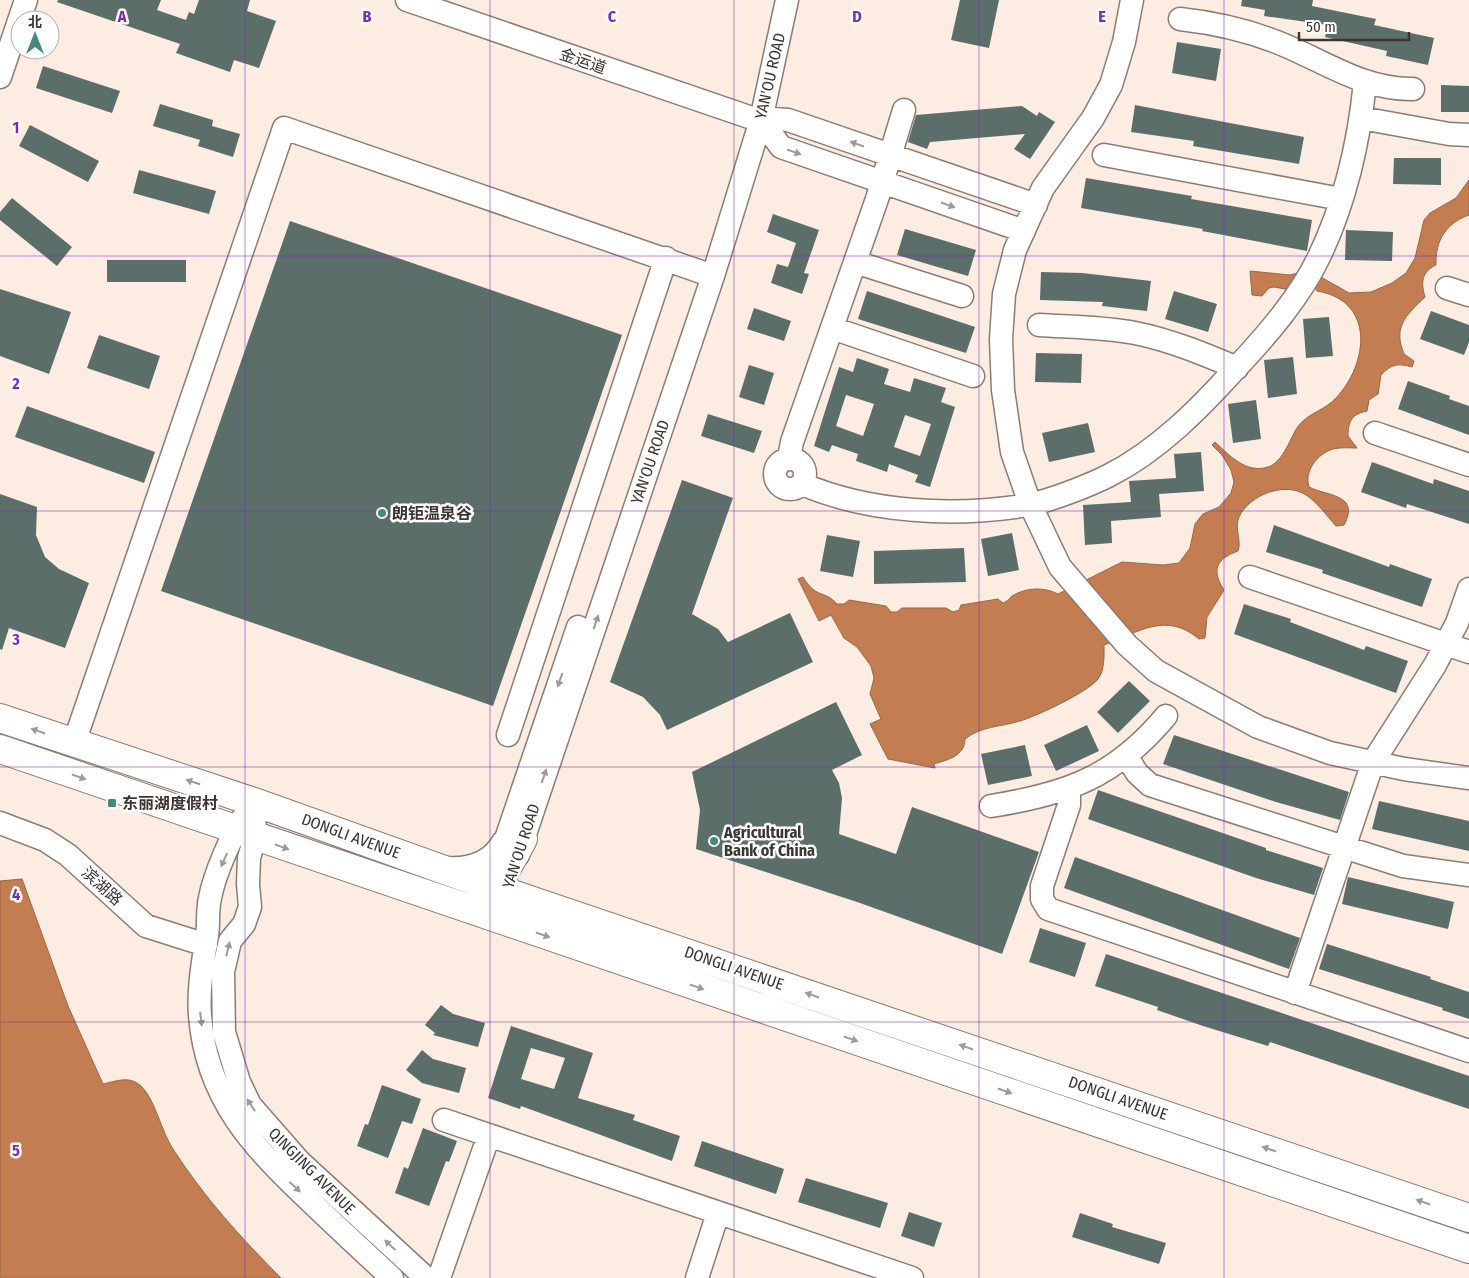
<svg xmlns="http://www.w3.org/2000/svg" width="1469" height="1278" font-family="'Fira Sans Condensed','Noto Sans SC',sans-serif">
<rect width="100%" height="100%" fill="#fdece2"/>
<path fill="#c37d51" stroke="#9a6748" d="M1469,180V215C1446,223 1435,241 1436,265C1421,272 1421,283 1425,297C1405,316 1393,327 1404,354L1414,361L1412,367C1397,363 1392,364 1381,375L1378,394L1369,400L1367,411C1352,414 1348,421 1348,436L1357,448C1349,448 1341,447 1333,449C1317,454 1304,471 1309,487C1326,496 1361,494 1344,525L1336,526C1327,516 1317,502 1306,495C1285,481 1249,495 1239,517C1234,529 1242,540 1238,551C1216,559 1211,570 1224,590L1207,617L1205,638L1199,639C1166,611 1139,632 1104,645C1104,655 1105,670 1098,679C1088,692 1037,716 1020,721C1001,727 981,726 965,739C965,756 947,760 934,764L935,768L888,759L870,724L881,719L870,694L874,678L871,666L857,647L844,638L831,615L819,621L798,579L803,577C816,599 825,590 837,604H844L849,600L886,606L891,612H897L902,608H946L953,612L959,610L961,605L998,599L1003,603C1008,601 1009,599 1012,596C1027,587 1044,587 1058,594L1122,562L1163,565L1179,563L1190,548L1195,524L1203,514L1219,507L1231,493L1234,482L1231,470L1222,455L1212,445L1215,442C1229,455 1246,474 1268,467C1284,462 1290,437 1299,425C1309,413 1325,410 1336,398C1368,364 1376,301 1317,291L1314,286L1285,289L1274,287L1269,288L1262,296L1252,295L1250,271L1290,275L1302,272L1319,276L1349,293L1371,292L1392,283L1406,273L1415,258L1424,220L1430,213L1456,198Z
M22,879L68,1006L103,1084C117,1081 130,1075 142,1087C155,1100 162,1133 173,1149C203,1196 241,1238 281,1278H0V881Z"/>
<path fill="#5c6e6a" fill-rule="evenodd" d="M58,0H161L157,10L186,20L189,12L194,14L199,0H250L247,11L276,21L259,68L234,60L230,72L176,53L180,44L57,2Z
M960,0H999L989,48L951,40Z
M1242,0H1313L1312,6L1376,19L1374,25L1434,38L1428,65L1386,56L1387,51L1325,37L1328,25L1264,16L1265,10L1241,6Z
M1177,42L1221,49L1216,81L1172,73Z
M43,66L120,91L112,113L36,88Z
M1441,85L1469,86V112H1441Z
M160,104L213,120L212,126L240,134L233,157L198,146L200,140L153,126Z
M1135,105L1304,137L1299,164L1193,146L1194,141L1131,132Z
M1022,106L1037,116L1039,112L1055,122L1030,159L1014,149L1025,134L930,142L927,149L908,142L916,115Z
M30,125L99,161L88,182L19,146Z
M1394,158H1441V185L1393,184Z
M139,170L216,191L209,214L133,193Z
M1086,178L1192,196L1191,199L1312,220L1307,251L1202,231L1203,229L1081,208Z
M12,198L72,247L57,266L0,220V212Z
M773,214L819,230L804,273L809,274L802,294L771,283L777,264L788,267L796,243L767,232Z
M290,221L622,335L493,706L161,591Z
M905,229L976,250L968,276L897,255Z
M1346,230L1393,232L1392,261L1345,260Z
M107,260H186V282H107Z
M1041,272L1082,273L1151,281L1147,311L1102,306L1103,302L1040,300Z
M0,289L71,312L49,374L0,356Z
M867,291L975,327L966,353L858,319Z
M1174,291L1217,304L1208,332L1165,319Z
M754,308L791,321L784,341L747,329Z
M1431,311L1469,325V342L1464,355L1420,339Z
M1329,317L1333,356L1306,358L1303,319Z
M99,335L160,356L149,389L87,368Z
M1036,353L1082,354L1081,383L1035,382Z
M1293,357L1297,394L1268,398L1264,360Z
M857,358L889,369L884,384L910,392L914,378L946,388L941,402L955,407L930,487L915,482L918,475L889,464L887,472L856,461L858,454L832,445L829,452L814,446L839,367L853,372ZM846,395L874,404L863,436L836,426ZM905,415L931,424L920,456L894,447Z
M749,365L774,373L764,405L739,397Z
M1408,381L1450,396L1449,399L1469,406V435L1398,409Z
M1256,400L1261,439L1233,443L1228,404Z
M27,406L155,452L144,483L15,437Z
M708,414L762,431L754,453L701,436Z
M1088,423L1095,452L1049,462L1042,433Z
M1201,452L1204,491L1159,494L1161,517L1111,521L1112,543L1085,545L1083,505L1131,502L1129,481L1176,478L1174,454Z
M1372,462L1433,484L1434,479L1469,491V524L1407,504L1406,508L1361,492Z
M682,480L733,498L692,614L718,629L728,642L790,613L813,662L667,730L660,715L643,697L610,682Z
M0,494L37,507L36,535L45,557L59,569L89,583L65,648L9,628L2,650L0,649Z
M1274,525L1389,567L1390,564L1432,579L1422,607L1322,573L1323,570L1266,552Z
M1012,533L1019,570L988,576L981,539Z
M827,535L860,541L853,577L820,571Z
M964,548L966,582L874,584V551Z
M1244,604L1291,619L1290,622L1364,650L1366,646L1408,661L1396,693L1234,634Z
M1129,681L1150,701L1118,733L1097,712Z
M836,702L862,755L832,770L839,783L842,798L839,834L896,854L912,807L1039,852L1002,954L860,903L696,849L700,810L692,772Z
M1087,725L1099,751L1056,771L1044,745Z
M1174,735L1349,792L1340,820L1276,802L1163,764Z
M1025,745L1032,776L988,785L981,754Z
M1098,790L1266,848V850L1323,868L1314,895L1256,878L1088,819Z
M1379,801L1469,821V851L1372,829Z
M1075,857L1300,938L1289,969L1064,888Z
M1348,877L1454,902L1448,929L1342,904Z
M1040,928L1086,943L1075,977L1029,962Z
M1327,944L1431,977L1430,979L1469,992V1019L1442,1010L1443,1008L1319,969Z
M1106,954L1469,1076V1109L1270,1042L1268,1046L1203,1026L1157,1010L1158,1007L1095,986Z
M441,1005L453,1014L485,1023L478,1047L433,1035L435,1033L425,1025Z
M511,1026L593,1053L578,1098L635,1115L633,1120L680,1136L672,1161L521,1106L520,1109L488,1098ZM531,1048L565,1058L554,1089L521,1079Z
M422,1050L433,1059L466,1068L459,1093L422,1083L406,1070Z
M382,1085L421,1099L412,1124L402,1121L388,1158L357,1146L365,1124L368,1125Z
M423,1128L457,1141L449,1162L446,1161L429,1206L395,1193L404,1167L408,1169Z
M702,1141L784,1169L776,1194L694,1166Z
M806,1178L888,1203L880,1228L798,1202Z
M909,1212L942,1223L934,1247L901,1236Z
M1080,1213L1113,1224L1112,1227L1166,1243L1159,1264L1072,1237Z"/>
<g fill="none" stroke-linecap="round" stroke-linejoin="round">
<g stroke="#8c7d74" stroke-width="25">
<path id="minor" d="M407,0L749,117L788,120L1036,205
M1132,0L1124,42L1111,85L1093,118L1043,188L1015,250L1004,294L1001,339L1003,390L1012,452L1030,504L1060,567L1127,645L1156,671L1258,727L1330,753L1404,769L1469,778
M1180,19C1216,23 1251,31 1284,45C1327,63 1365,90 1413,89
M0,77L26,0
M1361,118L1449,134L1469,135
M761,120L781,147L1024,231
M1104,155L1341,199
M855,262L962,296
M1447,288L1469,295
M1039,325C1071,327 1103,327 1135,333C1170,340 1204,354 1237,368
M832,328L973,376
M1375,433L1469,465
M789,458L792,442L877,199L904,110
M775 474a15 15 0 1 1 30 0a15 15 0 1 1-30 0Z
M802,484C870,513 955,517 1028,505C1049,501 1088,486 1108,476C1158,451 1200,408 1237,367C1267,335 1300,297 1319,257C1345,203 1359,142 1365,82
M1250,577L1469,652
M508,735L666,258
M74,743L284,128L713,276
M1127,757L1137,773L1150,785L1403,866L1469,875
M1069,788V805L1042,886V899L1048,909L1469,1051
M254,802L255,837L249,858L248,884L250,907L244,924L230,941L223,972L224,1032L239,1082L250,1105L299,1161L426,1278
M991,806C1067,794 1115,777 1166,716
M245,815C232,833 214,876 210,898C207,910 209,923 207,936C203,962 198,988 200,1015C206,1099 254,1148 311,1202C338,1228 365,1253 392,1278
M0,823L45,840L68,855L146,926L206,945
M518,855L713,276L761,120L787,0
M444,868C468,870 491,863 503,842
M494,874L578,627
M1295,993L1373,762L1435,665L1457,623L1469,589
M444,1120L912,1278
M439,1278L489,1135
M697,1278L718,1213"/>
</g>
<g stroke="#8c7d74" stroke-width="30">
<path id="highway" d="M0,718L254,802L506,892L1469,1218
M0,749L1469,1249
M482,896L496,888L523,839"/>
</g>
<use href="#minor" stroke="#fff" stroke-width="22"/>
<use href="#highway" stroke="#fff" stroke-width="28"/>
</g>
<defs><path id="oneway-solid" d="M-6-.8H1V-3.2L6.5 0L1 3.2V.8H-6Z" transform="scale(1.25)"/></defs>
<g fill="#9e9a98">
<use href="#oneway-solid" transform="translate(857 144) rotate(-161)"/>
<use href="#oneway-solid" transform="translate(794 152) rotate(19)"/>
<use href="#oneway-solid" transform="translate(948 205) rotate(19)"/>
<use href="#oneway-solid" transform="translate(596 622) rotate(-71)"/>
<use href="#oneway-solid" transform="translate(560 680) rotate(109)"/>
<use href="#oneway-solid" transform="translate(38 731) rotate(-161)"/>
<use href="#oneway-solid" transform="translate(544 776) rotate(-71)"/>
<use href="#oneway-solid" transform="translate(79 777) rotate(19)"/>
<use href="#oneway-solid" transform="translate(193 782) rotate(-162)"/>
<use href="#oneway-solid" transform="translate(282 847) rotate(19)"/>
<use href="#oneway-solid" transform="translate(224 860) rotate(114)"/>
<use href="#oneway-solid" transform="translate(543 935) rotate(19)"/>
<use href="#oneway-solid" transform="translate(228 949) rotate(-77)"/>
<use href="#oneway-solid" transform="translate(697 987) rotate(19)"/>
<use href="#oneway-solid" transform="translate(812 995) rotate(-161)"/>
<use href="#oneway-solid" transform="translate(201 1019) rotate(83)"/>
<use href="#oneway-solid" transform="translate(851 1039) rotate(19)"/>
<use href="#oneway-solid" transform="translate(966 1047) rotate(-161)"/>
<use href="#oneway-solid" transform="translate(1005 1091) rotate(19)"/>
<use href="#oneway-solid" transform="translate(251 1105) rotate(-123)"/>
<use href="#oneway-solid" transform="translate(1269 1149) rotate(-161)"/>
<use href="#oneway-solid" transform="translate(295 1187) rotate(43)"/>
<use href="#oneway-solid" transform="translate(1423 1202) rotate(-161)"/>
<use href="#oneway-solid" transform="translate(390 1245) rotate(-137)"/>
</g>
<path fill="none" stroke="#7b2cbf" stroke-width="1" stroke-opacity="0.55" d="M245,0V1278M490,0V1278M734,0V1278M979,0V1278M1224,0V1278M0,256H1469M0,511H1469M0,767H1469M0,1022H1469"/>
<g fill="#46897b" stroke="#fdfdfd" stroke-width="2">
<circle cx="382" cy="513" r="5"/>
<rect x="107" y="798" width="10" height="10" rx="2.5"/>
<circle cx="714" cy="841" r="5"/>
</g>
<g text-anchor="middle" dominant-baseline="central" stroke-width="5" stroke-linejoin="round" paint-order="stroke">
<g font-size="16" fill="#3c3532" stroke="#fdfdfd">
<text transform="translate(583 61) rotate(19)">金运道</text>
<text transform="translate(770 76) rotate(-77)">YAN'OU ROAD</text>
<text transform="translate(650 462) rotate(-71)">YAN'OU ROAD</text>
<text transform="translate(351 836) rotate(20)">DONGLI AVENUE</text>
<text transform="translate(521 846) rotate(-72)">YAN'OU ROAD</text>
<text transform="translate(102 886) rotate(42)">滨湖路</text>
<text transform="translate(734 968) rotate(19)">DONGLI AVENUE</text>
<text transform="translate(1118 1098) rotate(19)">DONGLI AVENUE</text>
<text transform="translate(312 1171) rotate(45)">QINGJING AVENUE</text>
</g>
<g font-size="16" font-weight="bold" fill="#3c3532" stroke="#fdfdfd" text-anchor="start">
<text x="392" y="513">朗钜温泉谷</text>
<text x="122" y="803">东丽湖度假村</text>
<text x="724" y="832">Agricultural<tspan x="724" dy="18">Bank of China</tspan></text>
</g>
</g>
<g font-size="16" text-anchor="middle" font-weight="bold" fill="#7b2cbf" stroke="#fdfdfd" stroke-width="5" stroke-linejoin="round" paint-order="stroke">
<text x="122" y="22">A</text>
<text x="367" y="22">B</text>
<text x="612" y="22">C</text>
<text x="857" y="22">D</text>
<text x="1102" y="22">E</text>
<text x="16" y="133">1</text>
<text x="16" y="389">2</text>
<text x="16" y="645">3</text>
<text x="16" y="900">4</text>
<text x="16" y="1156">5</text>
</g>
<g transform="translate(35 35)"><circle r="24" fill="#fdfdfd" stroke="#b0adac"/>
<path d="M0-4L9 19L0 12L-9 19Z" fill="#46897b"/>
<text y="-8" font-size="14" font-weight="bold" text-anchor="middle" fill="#3c3532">北</text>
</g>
<path d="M1299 32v8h110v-8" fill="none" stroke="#3c3532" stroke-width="2.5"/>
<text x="1306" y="32" font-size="15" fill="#3c3532" stroke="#fdfdfd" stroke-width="4" paint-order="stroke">50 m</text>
</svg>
